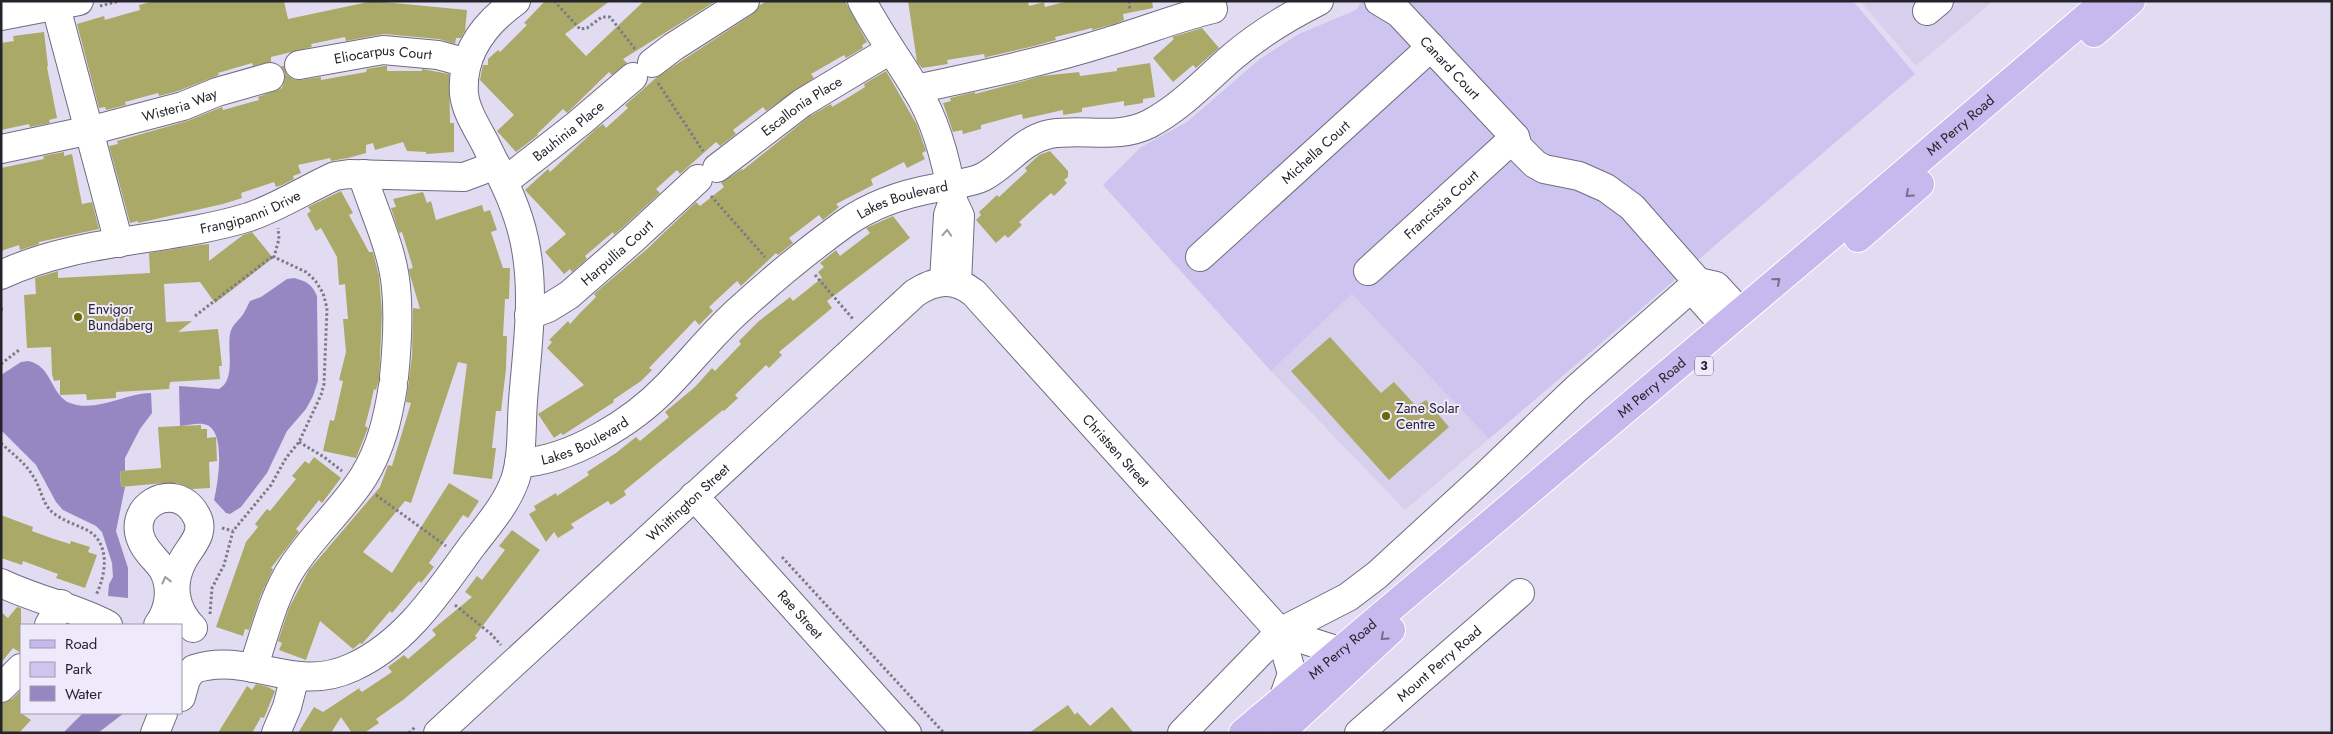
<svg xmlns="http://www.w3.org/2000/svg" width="2333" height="734" font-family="Jost,sans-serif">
<rect width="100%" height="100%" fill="#e1dcf2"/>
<path fill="#d6d0ed" d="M1860,1H1993L1916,66Z
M1352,294L1489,439L1405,510L1271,371Z"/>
<path fill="#cdc4ef" d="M1362,1H1853L1915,74L1489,439L1352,294L1271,371L1103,185L1141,147L1187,122L1260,59L1299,34L1356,10Z"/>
<path fill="#9687c2" d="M294,278C306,281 312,284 317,296L318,381L313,396L306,409L287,431L267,473L241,507L230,514L226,513L214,500C218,483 226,433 207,425C200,422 188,425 180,426L179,386L219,389C236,380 227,350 230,334C232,323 241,320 245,311C247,308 248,304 250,301L261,297L287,279Z
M28,361C52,365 51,396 70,403C97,413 125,393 151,393L152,413L140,429L125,458V471H120L121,487H125L116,531L128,568V598L108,596L109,584L113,577L112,563L102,532L96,526L63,510L56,502L36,465L1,430V375L21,362Z
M83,713H124L98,733H63Z"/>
<path fill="#aba967" d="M154,1H284L288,19L373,1L467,10L465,31L461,38H456L455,44L439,39L384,34L346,41L345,37L311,44L312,47L271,57V62L253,66L252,63L218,73L219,75L178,91L159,96L158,93L125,102L126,105L106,110L105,107L99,108L77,24L104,16L105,20L122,15L140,10L139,5Z
M545,1H610L565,34L586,56L644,1H716L623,59L627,63L612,75L609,72L567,113L563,109L537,134L538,135L516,152L497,131L514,115L480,80L482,69L483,65H488V59L498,50L500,52L527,25L524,23Z
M767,1H845L867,42L862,45L863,48L846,58L844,55L811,74L814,78L766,111L763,107L733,130L736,134L720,146L716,142L680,174L677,170L656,189L660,193L622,228L614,235L613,232L585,256L587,259L572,272L570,269L564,274L545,252L566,234L525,190L548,169L550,172L596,129L603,124L606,128L628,108L625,105L657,77L753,14L760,5Z
M908,1H1028L1029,6L1044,2L1045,7L1068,1H1152L1153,8L1123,14L1124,20L1117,23L1092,30V28L1055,37L1056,40L1034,46L987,57L985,58L984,54L947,60L948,64L922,68L917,62Z
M1202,28L1219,48L1196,68L1193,65L1173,82L1153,58L1174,39L1172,37Z
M44,32L48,66L47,67L57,118L49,120L50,123L30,127L29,124L1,130V43L14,41L13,36Z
M1150,63L1155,97L1143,99V103L1124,106V101L1082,108V112L1063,115V110L1023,119L1022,114L981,125V129L963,134L962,130L953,132L943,103L951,101L950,98L975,92V94L1042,76L1079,72L1080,76L1117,71V68Z
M281,66H284L287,75L293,79L301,80L321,77V80L366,72L367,69L384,66H387V71H422V69L449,74L450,123H454V152L426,154V152L407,151L403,142L375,150L373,143L366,145V153L348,158L331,161L330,158L298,165L301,173L293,176L294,179L282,185L276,187L274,182L241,193L242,198L223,204L138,223V221L130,223L109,146L118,144L117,141L187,121L222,107L223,110L259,100L258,97L282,88L285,80V73Z
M886,71L917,125L926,151L922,153L925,159L907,168L904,162L871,179L873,185L836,204L839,207L823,220L819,215L789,238L793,243L778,255L776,253L741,286L737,281L709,307L713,311L699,325L695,320L649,368L652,370L641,381L613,400L614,402L563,435L561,433L554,438L538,414L584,385L547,348L552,342L549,340L568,321L570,324L581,312L596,297L594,294L647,249L696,202L700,206L724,187L721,183L742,169L743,170L810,116L831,104L832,107L849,97L865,87L864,84Z
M1050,151L1068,171V177L1064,180L1067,183L1054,196L1051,193L1019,222L1022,225L1008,238L1005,235L996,243L976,220L981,215L979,212L997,195L999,197L1027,171L1025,168L1039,155Z
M64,152V156L72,154L82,204L92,202L99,229L39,242V244L20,250L19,245L1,251V168L44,159L43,156Z
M341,191L353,213L349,215L369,252H373L379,276L382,313L379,380L376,390L374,389L370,407L365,426L368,428L356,458L323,451L330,420L334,421L343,381L339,380L346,352L343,319H348L345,284L339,285L337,257L321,228L316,231L307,214L311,211L308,207Z
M423,192L427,203L431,201L436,220L482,205L484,212L490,210L497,230L491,232L503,268H510L509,299H505L503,336H507L506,369L501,411H496L492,448H496L492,479L453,474L467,364L458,362L411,503L405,501L363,552L392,573L449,483L479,501L468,518L463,515L429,563L434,567L421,583L419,581L392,613L390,611L362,644L360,643L353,649L320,621L306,660L279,650L282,643L278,641L289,608L309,570L380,487L388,465L392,466L411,403L406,402L412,356L413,308L420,309L410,275L409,269L413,268L402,232L399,233L391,208L396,207L393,199Z
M893,216L910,238L827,301L832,308L779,352L782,355L769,368L766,365L735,395L738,398L724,411L723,410L624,491L626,495L611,505L608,501L571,524L574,528L558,538L554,532L546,542L529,514L536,510L534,506L556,493L557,496L589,475L587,472L616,453L636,437L640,441L669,417L665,412L695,387L712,368L715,371L741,344L739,341L759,321L790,297L793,301L822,278L818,272L824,267L820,263L836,250L840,256L870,233L866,228Z
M252,232L273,258L215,303L200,282L164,284L166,322L192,321L178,332L218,329L222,366H219L220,379L170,382L169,389L116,392V398L87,400L86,394L60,395V380L54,381L52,374L51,347L27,348L24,295L36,294L35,278L58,271V278L150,273L149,253L200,245L209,244V261L243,235Z
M1330,337L1381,393L1394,382L1416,406L1426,400L1449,427L1389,480L1291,371Z
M201,425V429H207V438L216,437L217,461L209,462L210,488L192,489L177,483H164L121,487L120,471L161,468L158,427Z
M314,457L341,478L322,503L319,500L308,514L296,529L299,532L271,568L273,569L260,597L249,630L245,629L243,636L216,627L246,542L258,527L255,524L267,509L270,511L296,479L292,476L305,461L309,464Z
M1,515L33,527L32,531L51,538L70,544L71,541L90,547L88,552L97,555L85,588L56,578L58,574L23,561L22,565L1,558Z
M512,530L540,550L475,636L477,638L403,700L376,719L379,723L364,733H352L341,717L331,733H298L314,707L323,712L361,687L359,689L362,692L392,672L388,667L404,655L408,659L436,635L432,630L472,597L465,592L477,576L482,580L505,550L499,546Z
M17,607L21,608V653L13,648L1,663V612L8,618Z
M256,684L268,687L275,691L264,718L261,717L252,733H218L247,686L252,690Z
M21,690V713L31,720L19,733H1V703L12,699Z
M1068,705L1075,715L1077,712L1090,726L1112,707L1134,733H1029Z"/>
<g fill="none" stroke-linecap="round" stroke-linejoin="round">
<g stroke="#706c7f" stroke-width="30">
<g id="minor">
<path d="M862,1C878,32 898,59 916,89C937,122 947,163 953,201"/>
<path id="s1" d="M1379,1L1399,13L1515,137L1518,147L1535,164L1544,169L1579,176L1606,188L1632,207L1698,282L1701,299L1724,325"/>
<path d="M56,7L119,243"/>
<path d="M1927,11L1939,1"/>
<path d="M1,16L79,1"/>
<path d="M652,63L673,47L745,1"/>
<path id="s2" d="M299,65L383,50L438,55L467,63"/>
<path d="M916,89C981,75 1047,61 1110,41C1145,31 1178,17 1213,9"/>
<path id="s3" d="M1,149L100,128L183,106L217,92L270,77"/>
<path id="s4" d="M717,168L802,103L890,50"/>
<path d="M364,174L365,183C376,216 393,252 396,287C399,317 397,347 394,377"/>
<path id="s5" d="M504,182L578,124L633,77"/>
<path id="s6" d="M1200,257L1431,47"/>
<path id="s7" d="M1368,271L1515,137"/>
<path id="s8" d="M1,275C78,238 168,242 249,217C279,207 306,189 335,176L349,174L464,177L496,165"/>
<path d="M944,281L948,215L953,201L960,216L957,283"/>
<path d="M1698,282L1716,286L1740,312"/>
<path id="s9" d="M529,315L548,308L569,295L632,240L698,179"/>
<path id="s10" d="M519,463C570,461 633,422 668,385C692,360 714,332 740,309C773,279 808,250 844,224C872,204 902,194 936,188C951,184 969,184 983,177C1007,165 1021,140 1050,134C1084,128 1117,140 1149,124C1180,108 1205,81 1231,58C1258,35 1287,17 1319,1"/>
<path id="s11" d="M694,496L907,733"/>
<path d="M1,583C36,600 74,607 108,625"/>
<path d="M49,625L61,604"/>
<path d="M158,625C170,609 173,586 162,568C157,561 150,555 145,547C120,508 175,477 196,515C207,534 189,547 182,562C170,586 175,610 193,628"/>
<path d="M1280,632L1339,651"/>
<path d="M253,668C265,634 273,596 293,566C314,534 344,508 364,476C381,448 388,418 393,386"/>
<path d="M194,669C250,651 294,695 353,667C406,643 439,591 472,546C488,525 506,505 515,480C523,456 521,427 523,401C527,348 536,292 524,239C517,206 501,176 486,145C478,129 466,112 464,94C461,53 485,23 516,1"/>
<path d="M1,688L21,668"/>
<path d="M181,697L186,679L191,672"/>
<path d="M155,733L163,713"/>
<path d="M276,733L287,707L295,676"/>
<path id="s12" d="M438,733L915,293C935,280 954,277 974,293L1280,632L1292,674L1283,699"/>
<path d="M1182,733L1280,632L1348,597L1377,575L1485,476L1576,389L1698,282"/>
<path id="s13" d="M1359,733L1520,593"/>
</g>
</g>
<g stroke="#fff" stroke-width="30">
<g id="major">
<path d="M2094,33L2131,1"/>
<path d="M1858,238L1920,184"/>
<path id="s14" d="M1243,733L1853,217L2105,1"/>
<path d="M1280,733L1391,630"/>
</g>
</g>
<path stroke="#7d7a88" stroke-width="3" stroke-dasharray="2.5 2.5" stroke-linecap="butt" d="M554,1L580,29L587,28L602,17H610L635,49
M1129,1L1130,11
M100,6L119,1
M658,83L703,151
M711,196L765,257
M815,275L853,319
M1,309H3
M195,316L270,258L274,257
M1,364L19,350
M299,442L324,457L342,471
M1,443C12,454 25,462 33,476C40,486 42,501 50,510C60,520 75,524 87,530C111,543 106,575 96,595
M376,495L446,546
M222,528L233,531
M782,557L944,733
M455,605L491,634L501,645
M210,614L212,588L224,565L233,531L271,485L286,458L299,442L321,395L324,384L327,308L323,293L315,280L306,272L274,257L279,239L278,228
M409,733L416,726"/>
<use href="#minor" stroke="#fff" stroke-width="28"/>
<use href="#major" stroke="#c7b8ed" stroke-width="28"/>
</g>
<defs><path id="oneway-chevron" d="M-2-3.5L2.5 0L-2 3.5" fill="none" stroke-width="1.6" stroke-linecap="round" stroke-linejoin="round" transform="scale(1.25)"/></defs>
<g stroke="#766e8c">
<use href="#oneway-chevron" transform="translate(1909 194) rotate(138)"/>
<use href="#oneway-chevron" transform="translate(1777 281) rotate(-40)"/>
<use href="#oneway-chevron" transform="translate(1384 637) rotate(138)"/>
</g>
<g stroke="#9d9ca0">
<use href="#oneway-chevron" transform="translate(947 233) rotate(-87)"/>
<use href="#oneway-chevron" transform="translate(166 580) rotate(-104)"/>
</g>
<g fill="#6c6700" stroke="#eeeafc" stroke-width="2">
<circle cx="78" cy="317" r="5"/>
<circle cx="1386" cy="416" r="5"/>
</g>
<g text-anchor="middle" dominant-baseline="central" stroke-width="4" stroke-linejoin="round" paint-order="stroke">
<rect fill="#eeeafc" stroke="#615f6a" stroke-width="1" x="1695" y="356.5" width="18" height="19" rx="4"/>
<g font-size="12" font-weight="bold" fill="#25232b">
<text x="1704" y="366">3</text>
</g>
<g font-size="14" fill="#25232b" stroke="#eeeafc">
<text stroke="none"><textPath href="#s2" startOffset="85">Eliocarpus Court</textPath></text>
<text stroke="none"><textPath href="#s1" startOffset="98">Canard Court</textPath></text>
<text stroke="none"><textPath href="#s3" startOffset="184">Wisteria Way</textPath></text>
<text stroke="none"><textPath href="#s4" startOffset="105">Escallonia Place</textPath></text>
<text stroke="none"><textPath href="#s14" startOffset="940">Mt Perry Road</textPath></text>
<text stroke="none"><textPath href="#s5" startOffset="82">Bauhinia Place</textPath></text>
<text stroke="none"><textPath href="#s6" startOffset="156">Michella Court</textPath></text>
<text stroke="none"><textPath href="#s10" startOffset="475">Lakes Boulevard</textPath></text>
<text stroke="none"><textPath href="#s7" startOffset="99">Francissia Court</textPath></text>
<text stroke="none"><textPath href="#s8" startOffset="258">Frangipanni Drive</textPath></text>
<text stroke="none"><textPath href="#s9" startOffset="109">Harpullia Court</textPath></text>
<text stroke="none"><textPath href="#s14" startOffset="535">Mt Perry Road</textPath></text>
<text stroke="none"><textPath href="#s10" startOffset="70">Lakes Boulevard</textPath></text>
<text stroke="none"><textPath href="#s12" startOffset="925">Christsen Street</textPath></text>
<text stroke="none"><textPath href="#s12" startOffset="340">Whittington Street</textPath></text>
<text stroke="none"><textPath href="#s11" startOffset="159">Rae Street</textPath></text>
<text stroke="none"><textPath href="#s14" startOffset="130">Mt Perry Road</textPath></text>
<text stroke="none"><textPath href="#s13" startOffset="106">Mount Perry Road</textPath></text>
</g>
<g font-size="14" fill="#25232b" stroke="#eeeafc" text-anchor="start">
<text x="88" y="309">Envigor<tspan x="88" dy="16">Bundaberg</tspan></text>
<text x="1396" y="408">Zane Solar<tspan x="1396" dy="16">Centre</tspan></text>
</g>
</g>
<rect width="2333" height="734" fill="none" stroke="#25232b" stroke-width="5"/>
<rect x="20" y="624" width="162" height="90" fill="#eeeafc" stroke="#9e9aa8"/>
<rect x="30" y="640" width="25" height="8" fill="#c7b8ed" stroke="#9e9aa8"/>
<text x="65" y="649" font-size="15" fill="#25232b">Road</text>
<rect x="30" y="662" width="25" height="15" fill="#cdc4ef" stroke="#9e9aa8"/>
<text x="65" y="674" font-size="15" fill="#25232b">Park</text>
<rect x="30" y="686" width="25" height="15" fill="#9687c2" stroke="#9e9aa8"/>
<text x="65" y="699" font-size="15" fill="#25232b">Water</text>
</svg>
